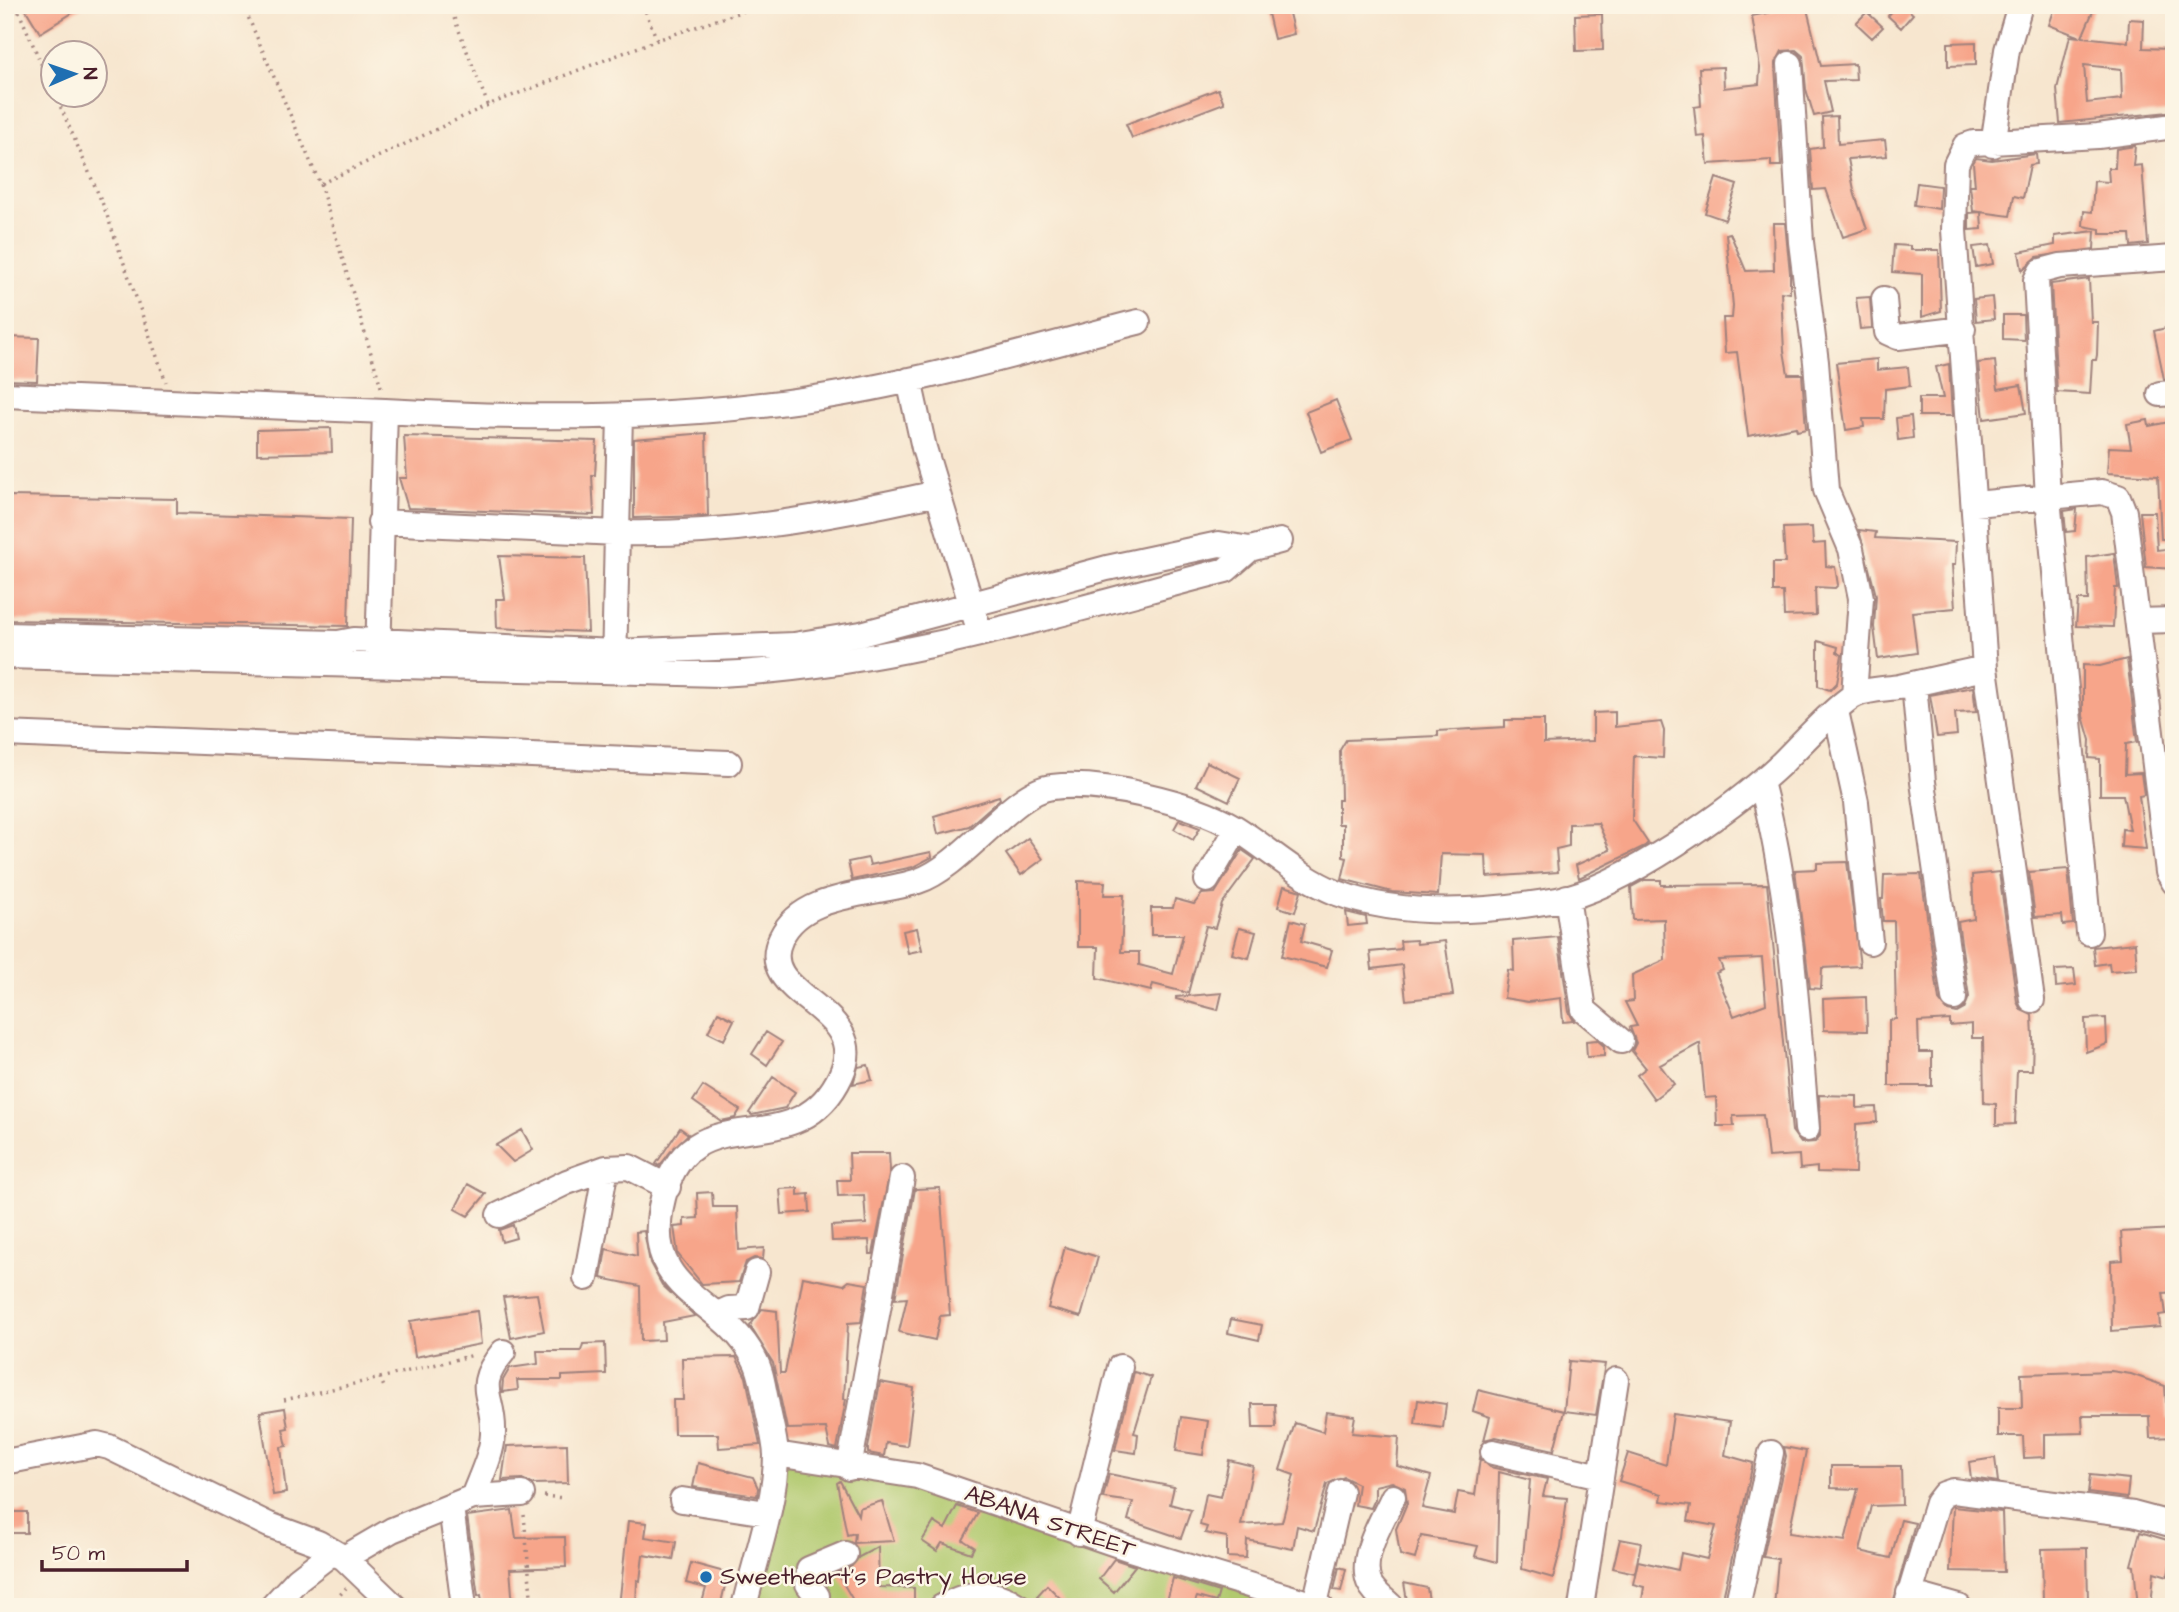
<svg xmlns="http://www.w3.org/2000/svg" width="2179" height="1612" font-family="'Architects Daughter',sans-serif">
<rect width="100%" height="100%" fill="#fcf5e5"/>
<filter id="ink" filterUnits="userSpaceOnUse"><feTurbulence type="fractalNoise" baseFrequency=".0143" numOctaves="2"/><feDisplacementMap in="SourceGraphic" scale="14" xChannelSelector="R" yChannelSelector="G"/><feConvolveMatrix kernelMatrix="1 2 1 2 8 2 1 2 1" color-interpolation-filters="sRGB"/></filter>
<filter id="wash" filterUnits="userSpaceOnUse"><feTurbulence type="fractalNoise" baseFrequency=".00686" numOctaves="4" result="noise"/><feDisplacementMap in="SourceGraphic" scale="28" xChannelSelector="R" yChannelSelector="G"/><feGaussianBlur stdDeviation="1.57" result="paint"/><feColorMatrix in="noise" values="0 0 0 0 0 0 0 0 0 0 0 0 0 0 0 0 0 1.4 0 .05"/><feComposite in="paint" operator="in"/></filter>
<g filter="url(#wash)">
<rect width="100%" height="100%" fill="#f7e6cf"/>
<path fill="#b1c96e" stroke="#7e744c" stroke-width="2" d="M784,1460L918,1481L1303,1607H755Z"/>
<g id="blocks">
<path fill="#f7a58a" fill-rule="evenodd" d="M23,5H85L40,33Z
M1266,5H1287L1294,34L1274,39Z
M1806,5L1821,66L1855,64L1856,80L1824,81L1831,112L1814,116L1806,89L1803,56L1796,50L1782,51L1775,65L1781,166H1771V160L1708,164L1705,136L1697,137L1694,107L1701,106L1699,68L1723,67L1724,88L1759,84L1760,68L1752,16Z
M1897,5H1903L1913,14L1901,28L1888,16Z
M2056,5H2084L2094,9L2082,37L2128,42L2129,19L2144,20L2143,48L2170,49L2174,94L2169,112L2060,123L2057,89L2070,36L2080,37L2049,25ZM2084,65L2121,69L2122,99L2087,103Z
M1867,12L1883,27L1872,38L1856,23Z
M1602,14L1603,50L1576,51L1575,15Z
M1976,42V65L1948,66V43Z
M1218,89L1224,103L1132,138L1126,124Z
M1837,116L1838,144L1885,140L1887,156L1848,159L1855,195L1867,229L1843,237L1826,189L1813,190L1810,149L1823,147L1822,117Z
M2135,146L2133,166L2142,165L2148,244L2131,246L2130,234H2100V229L2083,226L2084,211L2092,212L2094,181L2109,182L2108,168H2115L2116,149Z
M2036,154L2037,164L2030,165L2023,198L2014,196L2010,216L1973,211L1970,186H1975L1973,163L1976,158L1992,160Z
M1716,178L1737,185L1725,220L1705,213Z
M1917,183L1940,186L1939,209L1914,205Z
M1981,212L1982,229L1969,230V213Z
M1773,223H1785L1790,273V293L1781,292L1784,351L1788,374H1802L1806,429L1797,431L1796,427L1748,436L1737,352L1725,353L1723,318H1732L1733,306L1726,234L1730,233L1746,271L1774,270Z
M2095,231L2094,249L2037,257L2022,270L2019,252L2055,245V236Z
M1894,245L1910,246V250H1939L1941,311L1922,317V274L1892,272Z
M1990,245L1993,264L1976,267L1973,247Z
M2089,279L2091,322H2098L2097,355L2096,360H2092L2090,394L2057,392L2051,284Z
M1870,297L1872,328L1860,329L1856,298Z
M1992,297L1994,319L1976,321L1974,299Z
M2003,315H2023L2024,340L2003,339Z
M2170,327L2174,341V378L2164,379L2154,331Z
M5,337L39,338L37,381L5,380Z
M1877,359V370L1908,367L1910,386L1885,389L1884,419H1863L1864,427L1846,430L1836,363Z
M1995,361L1998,389L2021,385L2026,413L1984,419L1978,363Z
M1949,364L1952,416H1919V398H1943L1936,367Z
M1336,400L1352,440L1321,452L1306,412Z
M1911,416L1913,438L1898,440L1896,418Z
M2148,420L2149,426L2174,421V539H2161L2158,476L2107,473L2109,447L2131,448L2127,424Z
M331,428L332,452L257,454V430Z
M706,433L708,516L634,518V439Z
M404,436L597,441L595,475H592L594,515L408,508L399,478H407Z
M9,496L177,499V513L351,519L348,626L8,620Z
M2077,509L2075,531L2066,532L2064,511Z
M2140,512H2155L2157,550L2174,548V569L2146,567Z
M1812,527L1813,544L1825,543L1826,566L1835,567L1838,585L1835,588L1815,587L1816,615L1784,616L1783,592H1773V563H1785L1783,528Z
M1859,530L1876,532L1875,538L1956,542L1955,565H1952L1955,608L1912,612L1917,653L1878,659L1874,627L1876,595Z
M2114,553L2118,588H2115L2113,627L2076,626L2078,600H2088L2087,557Z
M499,556L585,558L588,632L497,628L496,599H505Z
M1818,641L1838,647L1837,652L1842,655L1837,683L1830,690L1818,686Z
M2127,659L2137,742L2126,744L2125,774L2141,773L2144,795L2139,796L2146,849L2121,847L2122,829L2130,830L2123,795H2100V759L2089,758L2090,740L2083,716V665L2100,666Z
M1973,687L1976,712L1955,713L1957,735L1937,737L1930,695Z
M1615,712V727L1661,722L1664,731L1663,758L1634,756L1632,819L1648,843L1645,846L1579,878L1576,865L1610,850L1598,823L1569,824V846L1556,849L1558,872L1487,877L1486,855L1441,854L1438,895L1392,892L1342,879L1347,858L1343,857V824H1338V800H1341L1340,750L1346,740L1438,736V731L1505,727V720H1544V743L1593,741V713Z
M1207,762L1240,778L1229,801L1196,785Z
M999,796L1000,799L969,826L938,834L934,816Z
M1179,820L1200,828L1193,840L1174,829Z
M1028,838L1043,859L1021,875L1006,854Z
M1242,850L1255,859L1222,904L1215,928L1206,926L1188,993L1153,984L1151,991L1097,978L1098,947H1078V881L1105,882L1104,895H1124L1121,952H1139V965L1173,974L1183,935H1151V908H1173L1175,899L1194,904L1202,894L1215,893Z
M931,852L932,857L913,867L852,880L848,862L868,858L870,865Z
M1847,862L1860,966L1822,968L1821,989L1810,988L1795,870L1817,869V863Z
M2068,869L2073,924L2063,925L2062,915L2035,917L2029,872Z
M1999,872L2017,1002L2021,1010L2032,1015L2033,1038L2032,1070H2017L2015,1124L1996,1125V1104L1984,1103L1983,1038H1972V1024L1950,1026V1020L1918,1022L1919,1052H1932V1086H1889V1020L1896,1019L1894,921H1883L1881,899H1883L1884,875L1921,874L1939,1000L1948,1011L1957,1013L1964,1009L1969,997L1958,922L1974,919L1972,875Z
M1644,880H1661V885L1767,884L1792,1131L1801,1143L1815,1142L1820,1136L1819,1095L1857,1096V1108L1876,1107L1877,1122L1856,1124L1855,1173L1817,1172V1167L1800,1169L1799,1155L1768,1157L1763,1115L1733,1116L1734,1126H1717L1716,1097L1705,1098L1700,1043L1660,1065L1674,1084L1654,1099L1637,1075L1646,1068L1632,1051L1636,1043L1630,1027L1637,1026L1625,1002L1633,1001L1632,975L1665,960L1664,919L1633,920L1631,887ZM1762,958L1766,1004L1734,1016L1716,973L1723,970L1719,960Z
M1284,886L1301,891L1295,912L1278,907Z
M1346,912L1366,917L1367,924L1348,926Z
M1291,920L1305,924L1301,941L1332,950L1327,967L1282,956Z
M917,928L922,950L908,953L903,931Z
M1239,928L1256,932L1249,958L1232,954Z
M1558,937L1569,1012L1574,1021L1563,1022L1561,998L1528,1002L1504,998L1508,970L1514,971L1513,941Z
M1416,940L1417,944L1445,941L1453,995L1406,1000L1402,965L1372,969L1370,952L1401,949L1400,941Z
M2135,943L2137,969L2110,971L2109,963L2095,965L2093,947Z
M2074,969L2076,985L2056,987L2055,970Z
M1222,993L1218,1010L1176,999V997Z
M1866,997L1867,1031L1824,1030L1823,999Z
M718,1012L734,1020L724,1040L708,1032Z
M2106,1018L2107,1044L2086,1052L2085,1019Z
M766,1032L782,1042L767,1065L752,1054Z
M1597,1040L1604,1046V1056L1587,1057L1586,1041Z
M868,1065L872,1080L853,1084L858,1067Z
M773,1077L795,1092L785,1108L752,1115L749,1113Z
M703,1086L740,1110L735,1118L721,1121L693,1101Z
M680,1128L688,1134L659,1166L656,1164Z
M522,1130L533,1150L513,1162L496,1145Z
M849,1153H889L890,1171L873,1254H870L869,1240L832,1241L831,1226L866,1224L864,1195L838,1196L837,1180H850Z
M468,1184L486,1194L468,1216L455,1209Z
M798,1188V1195L809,1194L810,1212L782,1214L780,1189Z
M940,1188L950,1315L940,1316L935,1340L899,1332L907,1298L895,1299L915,1189Z
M712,1192L713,1207H737L739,1250L764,1248L763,1259L754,1258L746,1262L739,1282L702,1284L678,1254L674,1227L684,1226V1219L698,1218L697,1193Z
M513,1225L516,1238L502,1242L499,1230Z
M2174,1229V1292L2163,1293L2166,1314L2159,1315L2160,1327L2112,1331L2111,1261L2123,1260L2121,1232Z
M644,1231L650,1263L662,1285L695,1316L663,1322L664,1340L641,1341L640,1286L601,1278L606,1249L637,1256L636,1232Z
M1065,1247L1098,1257L1081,1317L1048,1308Z
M803,1277L844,1285L849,1281L867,1284L861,1322L848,1323L844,1399H846L837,1449L830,1447L826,1428L787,1429L773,1363L750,1326L762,1309L777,1311L780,1373H785Z
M537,1294L544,1331L511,1338L503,1297Z
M477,1311L481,1344L415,1357L410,1321Z
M1231,1319L1262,1325L1259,1340L1228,1333Z
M605,1343L606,1374L562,1376V1380H517L518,1390L502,1392L503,1380L510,1368L538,1364L537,1351H581L583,1344Z
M736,1357L746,1377L760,1445L719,1448L718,1434H674L673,1400H683L682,1358Z
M1569,1361L1605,1364L1596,1415L1564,1411Z
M2111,1371L2131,1374L2165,1386L2167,1419H2174V1437L2150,1438L2149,1416H2082L2083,1433L2045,1434V1457L2024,1458L2023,1436H1998V1408H2022L2021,1374Z
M1134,1372L1151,1377L1134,1433L1138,1434L1136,1453L1115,1450Z
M880,1382L914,1388L907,1446L886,1443L884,1456L868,1453V1448Z
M1478,1390L1564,1411L1554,1450L1496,1437L1484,1440L1490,1417L1473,1411Z
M1418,1400L1446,1404L1443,1428L1415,1424Z
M1252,1404H1275L1276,1428H1253Z
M285,1408L288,1428L283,1429L287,1446L281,1447L286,1493L273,1495L260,1412Z
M1326,1412L1355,1416L1352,1433L1399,1437L1397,1466L1431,1476L1422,1508L1454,1514L1458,1492L1475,1495L1480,1458L1490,1467L1547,1479L1543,1496L1567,1498L1561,1548L1553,1578L1522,1569L1530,1480L1499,1472L1497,1562L1475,1556L1478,1546L1421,1536L1415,1559L1400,1555L1396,1529L1407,1503L1405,1488L1392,1482L1375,1486V1499L1371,1508L1355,1505L1358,1484L1344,1477L1327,1484L1314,1531L1297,1526L1293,1549L1247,1540L1246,1558L1227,1557V1537L1205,1533L1207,1527L1200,1525L1206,1494L1221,1497L1229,1460L1253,1466L1241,1525L1282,1522L1294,1475L1280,1470L1295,1423L1323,1432Z
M1673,1414L1730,1422L1725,1455L1753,1463L1721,1607H1641L1644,1587L1633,1584L1638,1561L1678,1570L1681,1553L1707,1559L1716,1526L1688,1521L1691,1505L1661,1501L1662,1494L1619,1481L1628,1453L1666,1465Z
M1181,1417L1208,1421L1203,1455L1176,1451Z
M567,1444L568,1483L533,1484L522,1479L502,1480L507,1446Z
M1784,1447L1806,1451L1789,1533L1845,1541L1858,1489L1831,1488V1466H1901L1902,1505L1871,1506L1860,1551L1891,1558L1901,1520L1915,1523L1892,1607H1774L1778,1559L1763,1557L1786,1456Z
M1995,1458L1998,1482L1971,1478L1969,1462Z
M698,1463L753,1477L758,1488L757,1496L693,1487Z
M1109,1474L1174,1487L1170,1504L1191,1510L1181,1538L1128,1520L1133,1502L1103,1498Z
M2090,1475L2129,1479L2127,1498L2088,1493Z
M840,1481L858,1515L859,1508L882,1501L894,1541L854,1543L855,1533L847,1535L837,1483Z
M957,1506L978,1513L963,1540L974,1547L971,1553L942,1543L937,1551L922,1541L934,1522L945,1529Z
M1953,1507L2002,1512L2004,1572L1950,1571Z
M512,1510L516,1538L565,1537L566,1567L510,1569L513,1607H483L481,1595L478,1596L467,1516Z
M11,1512H27V1533H11Z
M628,1521L647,1523L645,1537L676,1542L673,1560L643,1555L640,1581L637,1580L636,1607H619Z
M2140,1532L2174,1542L2168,1576L2154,1572L2151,1607H2138L2134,1566L2131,1565Z
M1620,1539L1641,1543L1635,1573L1613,1568Z
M878,1547L879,1587L914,1588V1607H857L837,1573L851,1567L859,1557Z
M2087,1548L2088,1603L2043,1604L2042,1549Z
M1114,1559L1135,1566L1114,1592L1099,1579Z
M691,1563L728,1573L720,1607H701L706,1588L686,1583Z
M1339,1567L1346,1569L1341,1591L1334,1590Z
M1173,1578L1219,1592L1216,1602L1197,1597L1193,1607L1167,1601Z
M1404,1583L1427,1588L1430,1607H1408Z
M1047,1585L1069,1607H1047L1037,1596Z"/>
</g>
</g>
<g filter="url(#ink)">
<use href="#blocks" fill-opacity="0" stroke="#a0827d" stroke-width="2"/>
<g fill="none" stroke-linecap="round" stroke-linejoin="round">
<g stroke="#a0827d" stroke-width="28">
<path id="minor" d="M1790,64L1801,242L1816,362L1826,490L1851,549L1861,598L1854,695
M1993,145L2007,50L2020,5
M1884,299L1887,332L1898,337L1963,329
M909,380L924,448L976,620
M2160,394L2174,393
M5,395L385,411L378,656
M385,411C537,420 694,420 845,393C943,376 1041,347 1138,322
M1975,504L2102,492L2118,497L2124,512L2168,872L2174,882
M380,522L617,533L620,416
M2138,621L2174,620
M5,635L338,643L354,640L615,652L794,645L861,634L1107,568L1219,544L1250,549
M5,656L720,674C893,666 1059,613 1226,570L1250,549L1280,541
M614,667L617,533C727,536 830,517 937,493
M1914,684L1923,782L1954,998
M1836,711L1856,802L1870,942
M5,734L729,763
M1761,782C1791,895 1797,1013 1807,1129
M1207,880L1237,829
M1567,897L1584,1010L1621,1041
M2089,933L2048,498L2036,280L2041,271L2060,266L2174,258
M2032,1000L1985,668L1954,230L1956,164L1965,146L1974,143L2098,136L2174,126
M499,1215L567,1182L606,1168
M586,1278L606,1168L629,1167L668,1187
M718,1314L729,1309L747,1308L757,1272
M1493,1452L1601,1476
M776,1454L917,1476L1130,1549L1321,1607
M5,1462L97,1444L109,1447L269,1525L318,1543L344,1558L395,1607
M849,1468L902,1178
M473,1497C480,1478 492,1455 493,1434C495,1395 472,1389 503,1352
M682,1500L767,1513
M451,1507L464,1607
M1079,1533L1120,1367
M344,1558L392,1530L473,1497L522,1494
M1909,1593L1959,1607
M1315,1604L1341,1492
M272,1607L298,1579L333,1552
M744,1607C755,1560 776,1502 776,1455C775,1437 769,1418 766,1400C763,1386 761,1370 754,1358C723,1297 644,1295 661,1207C685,1083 795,1174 841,1075C873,1006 752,998 781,938C803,891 874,896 918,881C962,867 1013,791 1052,787C1102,781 1191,802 1234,827C1268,848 1299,878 1337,893C1403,918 1488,912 1557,900C1622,888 1734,808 1782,763C1797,748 1840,702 1855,695C1867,689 1886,689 1899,687C1928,681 1956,674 1985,668
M812,1607L817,1596L808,1584L809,1569L845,1554
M942,1607C970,1591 992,1588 1020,1607
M1392,1607C1384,1599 1373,1592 1369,1582C1359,1556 1383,1520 1393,1497
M1581,1607L1616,1380
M1737,1607L1771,1453
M1906,1607L1937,1503L1944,1494L1953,1491L2133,1514L2174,1525"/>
</g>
<path stroke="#a0827d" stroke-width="3.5" stroke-dasharray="2 5" stroke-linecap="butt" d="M16,5L52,89
M243,5L320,184L488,105L657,40L761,5
M449,5L488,105
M643,5L657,40
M55,94L104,207L166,382
M320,184L382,390
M380,1378L474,1355
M284,1400L380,1378L385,1389
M544,1496L564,1498
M524,1515L532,1607
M335,1607L338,1597L346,1588"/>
<use href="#minor" stroke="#fff" stroke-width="24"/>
</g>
</g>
<circle fill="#1f6fb2" stroke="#fcf5e5" stroke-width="2.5" cx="706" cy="1577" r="7"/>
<g text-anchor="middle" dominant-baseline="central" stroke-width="5" stroke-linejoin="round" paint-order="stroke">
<g font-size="24" fill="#4a1f2b" stroke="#fcf5e5">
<text transform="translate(1050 1522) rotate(19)">ABANA STREET</text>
</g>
<g font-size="24" fill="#4a1f2b" stroke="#fcf5e5" text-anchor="start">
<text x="720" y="1577">Sweetheart's Pastry House</text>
</g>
</g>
<rect width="2179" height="1612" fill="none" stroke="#fcf5e5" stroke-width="28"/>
<g transform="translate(74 74) rotate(88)"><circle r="33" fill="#fcf5e5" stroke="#b59f9b" stroke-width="2"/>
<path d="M0-5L12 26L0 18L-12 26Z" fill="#1f6fb2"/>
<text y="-10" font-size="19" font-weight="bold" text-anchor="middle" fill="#4a1f2b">N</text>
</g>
<path d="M42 1560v10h145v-10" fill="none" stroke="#4a1f2b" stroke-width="3.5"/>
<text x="52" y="1560" font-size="21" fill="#4a1f2b" stroke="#fcf5e5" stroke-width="5" paint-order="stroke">50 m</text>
</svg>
